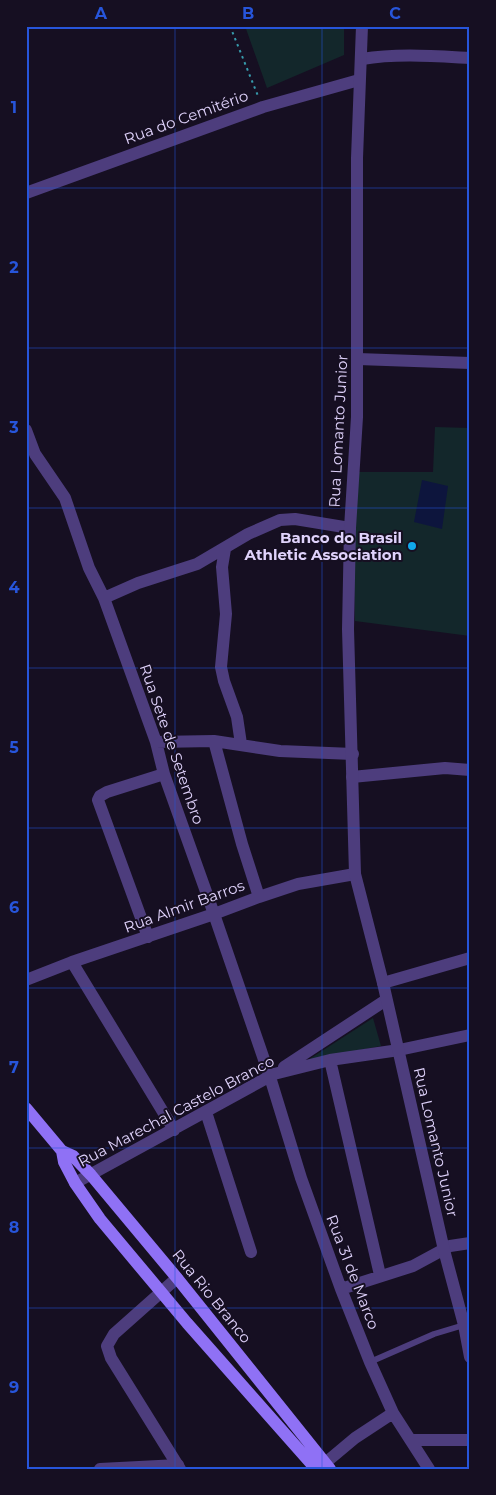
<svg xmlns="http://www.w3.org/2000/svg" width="496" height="1495" font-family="Montserrat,sans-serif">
<rect width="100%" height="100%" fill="#160f22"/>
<path fill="#13272b" d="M245,26H344V55L267,88Z
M435,427L470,428V636L355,621L352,472H433Z
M373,1018L381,1046L308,1060Z"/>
<path fill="#0d153d" d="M422,480L448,486L442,529L414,522Z"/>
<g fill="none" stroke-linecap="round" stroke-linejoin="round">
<path stroke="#379bac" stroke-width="2" stroke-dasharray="2.5 4" stroke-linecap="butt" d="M230,26L258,96"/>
<path stroke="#4d3d7d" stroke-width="6" d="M370,1362L434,1334L464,1325"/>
<path stroke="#4d3d7d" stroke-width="12" d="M362,59C397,53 434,56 470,58
M26,193L263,107L359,80
M358,359L470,363
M26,430L35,454L65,498L89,568L104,598L156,742L164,774L214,914L270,1077L301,1178L341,1289L370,1362L393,1413L429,1469
M225,549L222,567L226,614L221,667L224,681L237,717L241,744
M104,598L138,583L197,564L248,534L280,520L295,519L350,528
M214,741L242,844L259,897
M156,742L214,741L280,751L353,754
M352,777L445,768L470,770
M148,937L98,800L100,796L107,792L164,774
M72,962L174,1130
M26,980L72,962L214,914L259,897L298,884L355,874
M383,983L470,958
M330,1060L380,1275
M284,1067L386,1000
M206,1112L251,1252
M75,1183L274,1074L330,1060L399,1050L470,1035
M341,1289L413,1266L450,1246L470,1243
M412,1440H470
M100,1469L178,1465
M318,1469L355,1438L393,1413"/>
<path stroke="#4d3d7d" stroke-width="12" d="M362,26L357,158V417L350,528L348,629L355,874L383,983L444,1250L464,1325L470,1357
M177,1278L114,1334L107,1346L111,1358L180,1469"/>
<path stroke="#8f71f5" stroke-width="12" d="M26,1108L62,1151L73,1156L91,1175L177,1278L330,1469
M62,1151L64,1162L75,1183L100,1219L187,1323L316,1469"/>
</g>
<path fill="none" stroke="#2755da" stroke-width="1" stroke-opacity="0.55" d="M175,26V1469M322,26V1469M26,188H470M26,348H470M26,508H470M26,668H470M26,828H470M26,988H470M26,1148H470M26,1308H470"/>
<circle fill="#10a8eb" stroke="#160f22" stroke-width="2" cx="412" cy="546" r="5"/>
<g text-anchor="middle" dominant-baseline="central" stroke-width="4" stroke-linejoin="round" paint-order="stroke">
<g font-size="15" fill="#e0d3fc" stroke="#160f22">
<text transform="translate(186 117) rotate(-20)">Rua do Cemitério</text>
<text transform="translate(338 431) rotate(-87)">Rua Lomanto Junior</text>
<text transform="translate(172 744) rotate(71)">Rua Sete de Setembro</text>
<text transform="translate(184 906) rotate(-20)">Rua Almir Barros</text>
<text transform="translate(176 1111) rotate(-28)">Rua Marechal Castelo Branco</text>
<text transform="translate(436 1142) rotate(77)">Rua Lomanto Junior</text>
<text transform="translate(353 1272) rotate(69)">Rua 31 de Marco</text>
<text transform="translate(212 1296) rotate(51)">Rua Rio Branco</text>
</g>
<g font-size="15" font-weight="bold" fill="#e0d3fc" stroke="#160f22" text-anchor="end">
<text x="402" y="537">Banco do Brasil<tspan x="402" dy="17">Athletic Association</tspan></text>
</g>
</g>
<rect width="496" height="1495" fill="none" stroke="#160f22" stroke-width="55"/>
<rect x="28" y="28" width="440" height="1440" fill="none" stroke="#2755da" stroke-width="2"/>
<g font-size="16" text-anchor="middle" font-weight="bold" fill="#2755da">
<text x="101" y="19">A</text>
<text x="248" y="19">B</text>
<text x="395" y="19">C</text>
<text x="14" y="113">1</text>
<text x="14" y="273">2</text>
<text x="14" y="433">3</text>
<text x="14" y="593">4</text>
<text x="14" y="753">5</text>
<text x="14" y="913">6</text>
<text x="14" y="1073">7</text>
<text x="14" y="1233">8</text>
<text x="14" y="1393">9</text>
</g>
</svg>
